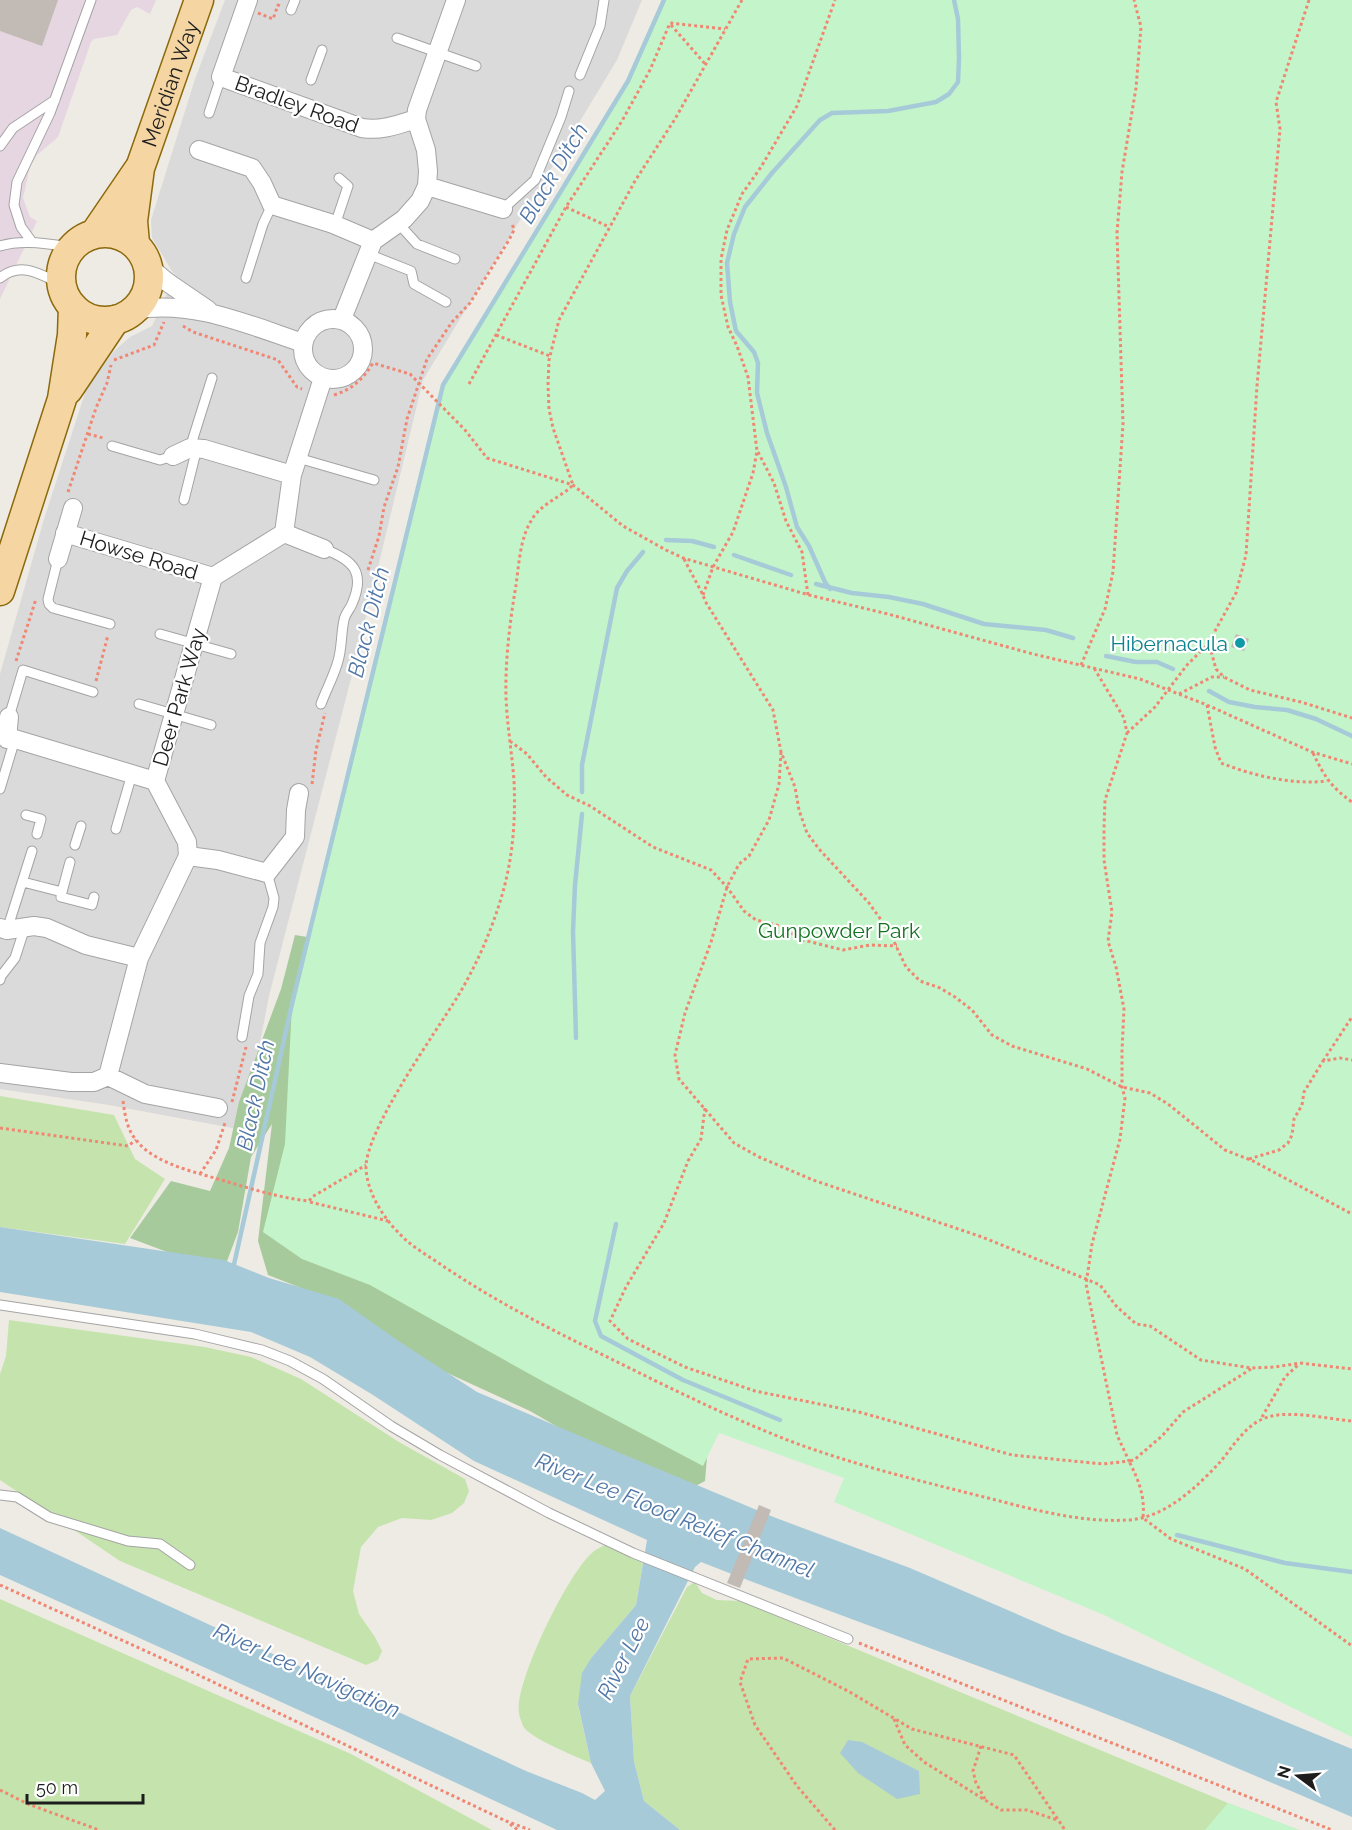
<svg xmlns="http://www.w3.org/2000/svg" width="1352" height="1830" font-family="Raleway,sans-serif">
<rect width="100%" height="100%" fill="#eeebe4"/>
<path fill="#dbdada" d="M225,0H642L617,60L423,380L353,671L269,996L243,1130L109,1105L0,1089V674L44,519L86,390L113,352L130,337L152,326L175,276L152,238L151,220L195,79Z"/>
<path fill="#e6d6e2" d="M0,0H156L150,14L137,7L131,10L117,35L94,39L91,42L58,137L37,155L30,167L23,198L30,217L37,221L0,299Z"/>
<path fill="#c5e4ad" d="M0,1096L114,1115L135,1159L165,1179L125,1244L0,1227Z
M9,1320L205,1347L251,1357L301,1379L399,1442L465,1479L469,1491L464,1503L452,1513L431,1520L402,1518L378,1527L361,1547L353,1591L359,1614L375,1637L382,1651L378,1660L366,1665L120,1561L0,1480V1374L6,1356Z
M605,1545L643,1563L636,1605L592,1657L578,1705L591,1763C577,1757 529,1738 523,1726C522,1722 519,1716 519,1713C514,1683 569,1571 593,1552C596,1549 601,1547 605,1545Z
M695,1582L702,1593L717,1600L740,1601L1228,1803L1299,1830H680L644,1801L634,1761L630,1696L687,1587Z
M0,1599L351,1754L492,1830H0Z"/>
<path fill="#a7ca9c" d="M295,935L320,939L709,1433L705,1481L686,1491L568,1433L530,1411L430,1365L337,1302L268,1275L258,1241L272,1124L251,1157L238,1232L224,1269L191,1261L130,1238L171,1181L210,1191L229,1148L239,1102L281,989Z"/>
<path fill="#c4f5ca" d="M664,0H1352V1737L1104,1615L834,1502L844,1478L719,1433L703,1466L544,1382L370,1285L302,1259L263,1232L285,1144L292,1004L443,385L628,81Z
M1228,1803L1299,1830H1205Z"/>
<path fill="#a7cad8" d="M0,1227L224,1260L269,1278L339,1299L397,1340L477,1392L608,1448L776,1518L910,1568L1063,1634L1216,1693L1352,1749V1817C1264,1780 1177,1741 1088,1707C959,1658 829,1612 701,1562L695,1567L630,1696L634,1761L644,1801L680,1830H557L345,1731L0,1575V1528L526,1771L582,1793L595,1800L605,1791L591,1763L578,1704L582,1673L592,1657L636,1605L647,1540L474,1461L373,1395L310,1357L251,1332L0,1292Z
M848,1740L862,1742L919,1771L920,1794L897,1799L858,1773L840,1753Z"/>
<g fill="none" stroke-linecap="round" stroke-linejoin="round">
<path stroke="#a7cad8" stroke-width="4.5" d="M666,540L692,541L714,547
M734,555L791,575
M816,584L852,593L889,597L923,604L984,624L1046,630L1073,638
M830,589L825,582L809,546L797,527L786,487L767,433L757,393L758,363L754,352L736,331L730,302L727,263L734,234L745,207L772,173L820,120L832,113L888,111L936,102L949,94L958,82L959,58L958,19L954,0
M1106,656L1136,662H1157L1173,669
M1209,691L1229,702L1255,707L1287,710L1316,719L1352,736
M582,792V765L617,588L627,571L643,552
M576,1038L573,931L575,885L582,814
M616,1224L595,1321L601,1336L683,1380L780,1420
M233,1269L292,1004L443,385L628,81L664,0
M1177,1535L1285,1563L1352,1572"/>
</g>
<path fill="#c2bab4" d="M0,0H58L42,46L0,31Z
M1236,634L1249,639L1244,651L1231,647Z
M759,1505L771,1510L740,1588L727,1583Z"/>
<g fill="none" stroke-linecap="round" stroke-linejoin="round">
<g stroke="#a4a4a4" stroke-width="11">
<path id="lane" d="M291,10L295,0
M397,38L476,66
M580,75L600,26L604,0
M311,80L322,50
M209,113L221,77
M0,146L13,128L55,100
M503,209L535,180L561,117L569,91
M398,223L417,244L455,259
M335,225L348,186L339,178
M32,242L21,227L14,205L17,182L50,113L91,0
M0,246C23,239 48,244 72,247
M368,254L411,271L414,284L446,302
M0,278C21,261 40,274 61,284
M246,278L263,224L272,205
M112,446L160,460L173,456
M190,448L212,378
M298,458L374,480
M184,500L197,448
M58,559L48,599L49,604L53,608L110,624
M160,634L231,654
M139,704L211,725
M321,704C326,690 334,676 338,661C342,648 341,633 344,620C345,614 350,609 352,604C366,572 353,560 324,549
M9,717L23,670L93,692
M0,789L15,739
M26,815L41,819L37,834
M116,829L132,774
M75,845L81,826
M23,882L62,892L70,862
M62,892L61,897L92,905L94,897
M7,930L32,851
M0,980L1,976L15,958L25,927
M242,1037L249,996L258,974L260,943L273,907L274,898L267,873
M0,1305L195,1334L262,1350L290,1361L323,1379L391,1426L440,1455L549,1513L633,1553L848,1639
M0,1495L17,1497L49,1517L128,1541L160,1544L190,1565"/>
</g>
<g stroke="#a4a4a4" stroke-width="20">
<path id="street" d="M248,0L221,77L362,128C381,131 397,125 416,119
M199,150L252,168L262,183L272,205L333,224L373,241
M427,186L503,209
M149,267L167,282L208,310
M134,310C192,299 249,325 303,343
M303 349a30 30 0 1 1 60 0a30 30 0 1 1-60 0Z
M342,319L373,241L404,219L420,201L427,186L428,171L426,150L416,119L417,110L456,0
M173,456L190,448L204,449L292,475
M65,533L213,577
M284,533L324,549
M58,559L73,508
M9,717L7,739H15L155,781
M188,856L218,860L267,873L295,837L296,810L299,793
M0,928L7,930L34,926L47,928L86,945L139,958
M0,1073L71,1082H94L108,1076L139,958L188,856L187,842L155,781L213,577L284,533L292,475L323,378
M108,1076L145,1094L218,1108"/>
</g>
<g stroke="#8c690b" stroke-width="31">
<g id="primary">
<circle cx="105" cy="277" r="44"/>
<path d="M95,233L138,170"/>
<path id="s1" d="M135,244L133,221L140,168L199,0"/>
<path d="M68,390L115,320"/>
<path d="M0,591L62,399L72,335L73,307"/>
</g>
</g>
<path stroke="#ef8773" stroke-width="3" stroke-dasharray="3 3" stroke-linecap="butt" d="M742,0L675,119L635,181L559,320L549,360L548,385L549,409L553,428L573,485C560,498 540,504 531,521C520,539 519,564 516,585C510,621 505,660 506,697C507,725 512,753 514,781C516,826 512,868 497,911C487,941 474,969 458,996C436,1032 364,1132 366,1169C368,1197 387,1223 407,1241C419,1251 433,1259 446,1268C494,1300 542,1325 593,1350C658,1382 723,1415 790,1441C851,1464 916,1480 980,1496C1028,1508 1078,1523 1128,1520C1165,1518 1197,1487 1221,1461C1234,1445 1247,1423 1268,1417C1291,1410 1328,1419 1352,1421
M1309,0L1276,102L1280,129L1257,386L1246,555L1236,593L1215,631L1211,641V651L1216,669L1224,677L1250,690L1301,702L1352,718
M258,13L273,19L278,5L280,6
M671,25L706,65
M566,207L609,227
M183,326L193,332L278,360L297,387L302,389
M496,335L550,356
M114,360L154,345L164,322
M469,384L566,207L622,121L650,70L670,23L725,29
M334,395C353,389 363,379 373,363L410,374L465,430L487,458L573,485L623,526L666,550L683,558L809,595L888,614L1033,654L1140,679L1207,705L1312,752L1352,764
M88,434L103,438
M758,452L774,483L786,521L802,552L808,595
M68,492L96,408L107,383L111,365
M684,559L703,595L705,601L773,710L781,752L795,787L799,810L807,833L819,849L869,903L889,931L906,967L920,981L940,988L955,997L972,1010L992,1035L1012,1046L1087,1069L1122,1087L1150,1093L1168,1104L1225,1150L1253,1161L1352,1214
M368,570L379,536L384,507L398,467L407,419L427,359L452,322L470,303L509,240L514,230L512,223
M703,595L713,567L733,532L753,473L757,451L748,377L737,346L728,327L721,295V259L727,230L742,194L761,167L797,106L835,0
M16,661L36,599
M1081,665L1105,609L1113,572L1123,424L1117,233L1122,172L1136,88L1141,27L1134,0
M96,681L108,635
M1179,694L1212,677H1224
M1207,705L1215,747L1221,763C1254,776 1292,785 1327,781
M1127,733L1155,707L1187,665L1210,642
M510,741L527,754L546,777L567,795L590,806L653,847L711,870L727,887L744,911L756,920L780,926L803,940L843,950L870,945L897,946
M781,752L779,784L769,820L749,856L739,864L727,887L711,942L685,1013L675,1055L679,1079L734,1143L759,1157L813,1180L982,1237L1086,1279L1100,1285L1117,1307L1136,1324L1150,1326L1201,1360L1251,1368L1275,1367L1300,1363L1352,1369
M1313,753C1324,776 1331,787 1352,802
M312,784L316,750L325,713
M1323,1061L1352,1017
M123,1101C125,1116 127,1129 136,1140C155,1165 200,1173 228,1182C255,1190 281,1198 309,1201L312,1197L366,1165
M232,1102L246,1047
M705,1108L701,1139L688,1161L664,1223L626,1287L610,1321L628,1339L685,1367L755,1391L859,1412L1012,1455L1103,1464L1129,1461L1117,1435L1086,1284L1092,1244L1120,1139L1125,1098L1122,1087V1051L1124,1009L1116,967L1108,941L1112,912L1104,860V829L1105,800L1127,733L1124,718L1094,668
M0,1128L128,1146L136,1140
M1249,1159L1279,1150L1288,1143L1292,1135L1294,1119L1302,1105L1304,1092L1323,1061L1340,1058L1352,1060
M200,1174L216,1150L225,1123
M310,1202L388,1221
M1251,1369L1183,1412L1162,1436L1134,1460L1129,1461C1139,1481 1145,1496 1143,1518L1171,1539L1245,1569L1352,1646
M1262,1417L1285,1377L1299,1364
M0,1585L192,1672L506,1821L530,1830
M859,1643L1332,1830
M894,1719L905,1745L924,1762L1001,1810H1027L1057,1820
M981,1746L973,1771L976,1783L985,1799
M0,1790L28,1804L99,1830
M510,1824L518,1830
M835,1830L797,1786L755,1725L740,1682L748,1659L783,1658L848,1691L912,1729L1014,1755L1065,1830"/>
<use href="#lane" stroke="#fff" stroke-width="9"/>
<use href="#street" stroke="#fff" stroke-width="18"/>
<use href="#primary" stroke="#f5d6a2" stroke-width="28"/>
</g>
<circle fill="#0f9aa8" stroke="#fff" stroke-width="2" cx="1240" cy="643" r="6"/>
<g text-anchor="middle" dominant-baseline="central" stroke-width="4.5" stroke-linejoin="round" paint-order="stroke">
<g font-size="21" fill="#1d1d1d" stroke="#fff">
<text stroke="none"><textPath href="#s1" startOffset="166">Meridian Way</textPath></text>
<text transform="translate(297 104) rotate(20)">Bradley Road</text>
<text transform="translate(139 555) rotate(17)">Howse Road</text>
<text transform="translate(179 697) rotate(-74)">Deer Park Way</text>
</g>
<g font-size="21" fill="#0d838f" stroke="#fff" text-anchor="end">
<text x="1228" y="643">Hibernacula</text>
</g>
<g font-size="21" fill="#137321" stroke="#fff">
<text x="839" y="930">Gunpowder Park</text>
</g>
<g font-size="22" font-style="italic" fill="#5177a6" stroke="#fff">
<text transform="translate(553 173) rotate(-59)">Black Ditch</text>
<text transform="translate(368 622) rotate(-76)">Black Ditch</text>
<text transform="translate(255 1095) rotate(-78)">Black Ditch</text>
<text transform="translate(675 1515) rotate(22)">River Lee Flood Relief Channel</text>
<text transform="translate(623 1658) rotate(-63)">River Lee</text>
<text transform="translate(307 1670) rotate(24)">River Lee Navigation</text>
</g>
</g>
<g transform="translate(1298 1776) rotate(286)" stroke="#ffffff" stroke-width="4.5" paint-order="stroke">
<path d="M0-4.5L10 22L0 15L-10 22Z" fill="#1d1d1d"/>
<text y="-9" font-size="16" font-weight="bold" text-anchor="middle" fill="#1d1d1d">N</text>
</g>
<path d="M27 1794v9h116v-9" fill="none" stroke="#1d1d1d" stroke-width="3"/>
<text x="36" y="1794" font-size="18" fill="#1d1d1d" stroke="#ffffff" stroke-width="4.5" paint-order="stroke">50 m</text>
</svg>
